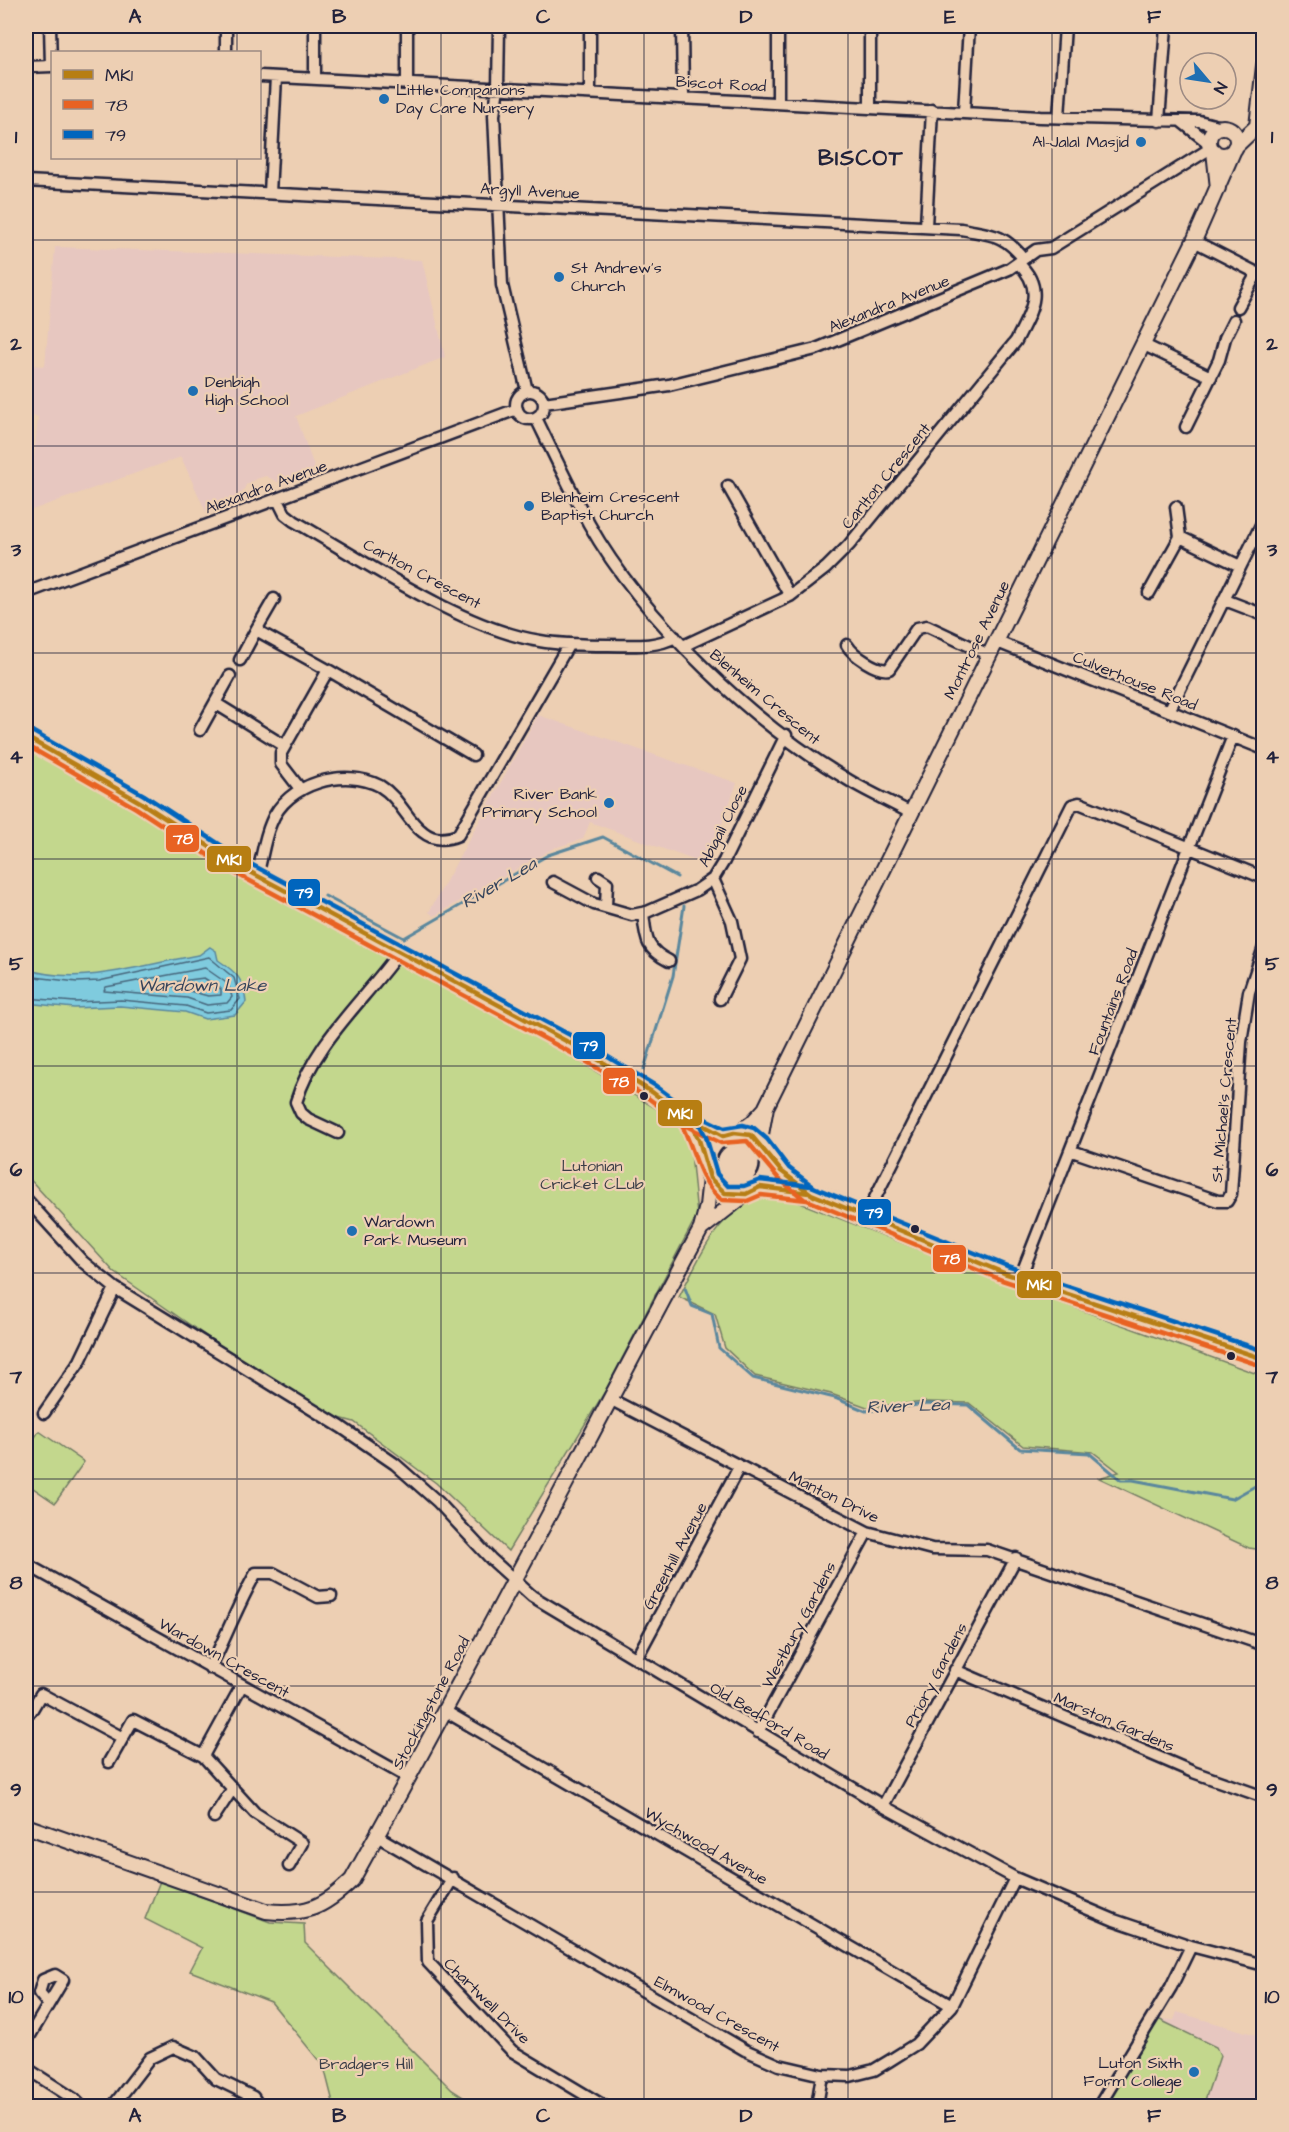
<svg xmlns="http://www.w3.org/2000/svg" width="1289" height="2132" font-family="'Architects Daughter',sans-serif">
<rect width="100%" height="100%" fill="#edcfb3"/>
<filter id="ink" filterUnits="userSpaceOnUse"><feTurbulence type="fractalNoise" baseFrequency=".0167" numOctaves="2"/><feDisplacementMap in="SourceGraphic" scale="12" xChannelSelector="R" yChannelSelector="G"/><feConvolveMatrix kernelMatrix="1 2 1 2 8 2 1 2 1" color-interpolation-filters="sRGB"/></filter>
<g filter="url(#ink)">
<path fill="#e7c7c0" d="M55,247L422,260L445,357L296,416L316,472L283,485L266,476L256,479L246,485L238,501L207,514L181,457L29,511L38,417L26,415V365L45,366Z
M538,715L737,783L707,865L590,822L583,839L554,848L434,916L429,912Z
M1177,2012L1263,2037V2106H1103L1158,2019L1174,2020Z"/>
<path fill="#c3d78d" stroke="#727c64" stroke-width="1.5" d="M26,745L245,878L551,1044L678,1122L690,1143L697,1215L604,1393L508,1551L436,1483L354,1422L314,1411L114,1272L26,1175Z
M770,1197L790,1199L976,1272L1263,1376V1550L1249,1548L1099,1478L1119,1472L1093,1452L1023,1446L969,1403L927,1402L867,1407L831,1394L755,1376L725,1348L715,1314L679,1297C699,1260 720,1202 770,1197Z
M39,1431L84,1462L55,1503L26,1483V1451Z
M160,1881L270,1922L304,1924L305,1943L452,2090L477,2106H334L324,2067L271,2002L190,1971L202,1948L145,1919Z
M1158,2019L1216,2047L1220,2056L1203,2106H1103Z"/>
<path fill="#7fcbde" stroke="#5a879d" stroke-width="1.5" d="M210,947L216,951L218,960C236,972 244,979 246,1002L235,1015L205,1019L185,1012L120,1006L74,1008L26,1003V969C82,987 143,964 199,955Z"/>
<g fill="none" stroke-linecap="round" stroke-linejoin="round">
<path stroke="#47667c" stroke-width="1.5" d="M205,968L228,984L232,997L227,1003L207,1005L187,998L104,991L106,987Z
M26,976L77,982L99,981L209,957L234,978L240,999L231,1010L206,1013L186,1006L121,1000L75,1002L26,998
M204,978L221,989V995L208,996L171,986L173,982Z"/>
<path stroke="#5a879d" stroke-width="3" d="M325,896L404,938L548,855L603,837L677,877
M644,1069L673,976L684,906
M685,1288L692,1306L712,1314L719,1348L753,1378L835,1398L866,1411L927,1404L968,1405L1020,1449L1089,1453L1121,1480H1133L1232,1499L1264,1481"/>
<g stroke="#22223b" stroke-width="15">
<path id="minor" d="M50,26L51,66
M315,26V78
M407,26V83
M499,26L498,88L494,115L502,285L527,391
M590,26V93
M682,26L683,97
M778,26V102
M870,26V107
M226,52V26
M26,67L52,66
M260,76L1040,117L1199,121L1221,127
M964,112L969,26
M1059,117L1065,26
M1159,121L1166,26
M1181,121L1210,144
M26,181L961,229C991,235 1003,233 1023,258
M270,193L276,77
M926,226L932,110
M1194,241L1257,273L1238,307
M1142,344L1211,377
M516 405a14 14 0 1 1 28 0a14 14 0 1 1-28 0Z
M544,403L669,385L816,349L1009,269L1036,250L1051,248L1211,148
M536,418C553,453 570,489 589,524C643,620 756,726 850,781C870,793 891,802 911,813
M1186,427L1219,360L1225,338L1234,320
M728,486L790,596
M278,500L285,514L294,521C363,560 462,629 540,641C562,645 585,645 608,645C631,645 655,648 675,637
M1176,507L1180,537
M26,593L517,409
M1149,593L1180,537L1240,566
M274,599L256,630L328,670
M1225,600L1264,615
M995,641L1264,749
M847,645C853,655 877,672 889,669L917,628L927,626L989,655
M683,646L790,596L826,568L849,545L1016,341C1031,311 1046,289 1018,263
M240,660L256,630
M215,703L283,745
M1169,711L1264,519
M200,730L230,676
M301,790L281,764V753L328,670L473,755
M257,876C262,858 264,839 271,823C286,783 345,767 380,786C400,798 406,820 423,832C434,841 446,840 458,835L569,644
M598,877L607,883L606,906
M553,882L594,904L632,915L647,912L697,890L713,879
M643,913C646,938 645,949 669,961
M720,999L740,959L732,921L713,879L724,861L786,735
M338,1133L308,1119L301,1113L296,1102C314,1042 364,1001 399,952
M1072,1151L1218,1201H1227L1231,1194L1241,1042L1249,992L1264,947
M26,1199L83,1262L115,1288L341,1427L395,1464L438,1502L491,1559L532,1596L883,1806L1015,1878L1114,1920L1191,1946L1264,1965
M865,1218L1072,805L1079,803L1264,878
M1020,1278L1233,736
M610,1399L867,1532L932,1549L987,1550L1264,1645
M44,1413L80,1361L115,1288
M26,1564L409,1778
M636,1659L739,1467
M210,1668C226,1637 238,1604 256,1573H273L318,1597L331,1596
M955,1670L1193,1772L1264,1797
M242,1685L203,1756L255,1813L302,1843L289,1866
M31,1711L41,1694L123,1738
M445,1711L952,2006
M758,1732L867,1532
M109,1762L133,1720L203,1756
M883,1806L1016,1558
M214,1817L233,1788
M377,1836L745,2050L779,2065L822,2075L850,2076L874,2070L889,2061L916,2044L952,2006L1015,1878
M453,1878L427,1921L428,1962L512,2051L604,2106
M26,2042L63,1980L55,1975L43,1980L39,1993L48,2004
M26,2068L74,2099L81,2106
M113,2106L150,2058L173,2047L196,2057L216,2079L253,2097L259,2106
M817,2106L822,2075
M1099,2106L1171,1987L1191,1946"/>
</g>
<g stroke="#22223b" stroke-width="18">
<path id="major" d="M1209 141a14 14 0 1 1 28 0a14 14 0 1 1-28 0Z
M1236,146L1257,126L1264,66
M1214,151L1218,188
M739,1132L752,1123L765,1109
M760,1140L766,1107L1194,241L1235,147
M701,1229L746,1194
M26,1826L266,1911C306,1915 323,1908 352,1880C472,1665 584,1446 701,1229L707,1206L710,1178"/>
</g>
<g stroke="#22223b" stroke-width="21">
<path id="highway" d="M26,737L140,802L241,867L581,1049L652,1092L687,1118L723,1136
M687,1118L707,1162
M707 1164a31 31 0 1 1 62 0a31 31 0 1 1-62 0Z
M768,1154L777,1167L808,1193
M760,1187L809,1193L1004,1273L1264,1359"/>
</g>
<use href="#minor" stroke="#edcfb3" stroke-width="10"/>
<use href="#major" stroke="#edcfb3" stroke-width="14"/>
<use href="#highway" stroke="#edcfb3" stroke-width="16"/>
<g stroke="#edcfb3" stroke-width="9">
<path id="bus-1" d="M26,737L140,802L241,867L581,1049L652,1092L687,1118L699,1140L710,1178L725,1193L746,1194L760,1187L809,1193L1004,1273L1264,1359
M679,1112L723,1136L734,1133L751,1135L781,1171L814,1196"/>
</g>
<g stroke="#edcfb3" stroke-width="9">
<path id="bus-2" d="M26,745L136,808L237,874L577,1056L648,1098L684,1125L721,1143L747,1141L779,1179L804,1199
M680,1122C696,1150 696,1179 722,1200L747,1201L761,1195L807,1200L1002,1280L1262,1366"/>
</g>
<g stroke="#edcfb3" stroke-width="9">
<path id="bus-3" d="M30,730L144,795L245,861L585,1043L656,1086L691,1112L724,1128L743,1125L754,1128L767,1139L789,1168L814,1187
M694,1114L706,1137L717,1174L728,1186H744L760,1180L811,1186L1007,1266L1264,1351"/>
</g>
<use href="#bus-1" stroke="#b77e12" stroke-width="4.5"/>
<use href="#bus-2" stroke="#e86223" stroke-width="4.5"/>
<use href="#bus-3" stroke="#0065bd" stroke-width="4.5"/>
</g>
</g>
<path fill="none" stroke="#22223b" stroke-width="1.5" stroke-opacity="0.55" d="M237,26V52M441,26V2106M644,26V2106M848,26V2106M1052,26V2106M237,158V2106M26,240H1264M26,446H1264M26,653H1264M26,859H1264M26,1066H1264M26,1273H1264M26,1479H1264M26,1686H1264M26,1892H1264"/>
<g fill="#1f6fb2" stroke="#edcfb3" stroke-width="2">
<circle cx="384" cy="99" r="6"/>
<circle cx="1141" cy="142" r="6"/>
<circle cx="559" cy="277" r="6"/>
<circle cx="193" cy="391" r="6"/>
<circle cx="529" cy="506" r="6"/>
<circle cx="609" cy="803" r="6"/>
<circle cx="352" cy="1231" r="6"/>
<circle cx="1194" cy="2072" r="6"/>
</g>
<g fill="#22223b" stroke="#edcfb3" stroke-width="2">
<circle cx="644" cy="1096" r="5"/>
<circle cx="915" cy="1229" r="5"/>
<circle cx="1231" cy="1356" r="5"/>
</g>
<g text-anchor="middle" dominant-baseline="central" stroke-width="4.5" stroke-linejoin="round" paint-order="stroke">
<g font-size="16" fill="#22223b" stroke="#edcfb3">
<text transform="translate(721 84) rotate(3)">Biscot Road</text>
<text transform="translate(530 191) rotate(3)">Argyll Avenue</text>
<text transform="translate(889 304) rotate(-22)">Alexandra Avenue</text>
<text transform="translate(886 476) rotate(-51)">Carlton Crescent</text>
<text transform="translate(266 487) rotate(-20)">Alexandra Avenue</text>
<text transform="translate(422 574) rotate(28)">Carlton Crescent</text>
<text transform="translate(977 640) rotate(-64)">Montrose Avenue</text>
<text transform="translate(1135 681) rotate(22)">Culverhouse Road</text>
<text transform="translate(765 697) rotate(40)">Blenheim Crescent</text>
<text transform="translate(723 826) rotate(-63)">Abigail Close</text>
<text transform="translate(1113 1002) rotate(-69)">Fountains Road</text>
<text transform="translate(1224 1100) rotate(-85)">St. Michael's Crescent</text>
<text transform="translate(834 1497) rotate(26)">Manton Drive</text>
<text transform="translate(675 1556) rotate(-62)">Greenhill Avenue</text>
<text transform="translate(799 1625) rotate(-62)">Westbury Gardens</text>
<text transform="translate(224 1658) rotate(29)">Wardown Crescent</text>
<text transform="translate(936 1675) rotate(-62)">Priory Gardens</text>
<text transform="translate(431 1703) rotate(-62)">Stockingstone Road</text>
<text transform="translate(769 1721) rotate(31)">Old Bedford Road</text>
<text transform="translate(1114 1722) rotate(23)">Marston Gardens</text>
<text transform="translate(706 1846) rotate(30)">Wychwood Avenue</text>
<text transform="translate(487 2001) rotate(45)">Chartwell Drive</text>
<text transform="translate(717 2014) rotate(29)">Elmwood Crescent</text>
</g>
<g font-size="16" fill="#22223b" stroke="#edcfb3" text-anchor="start">
<text x="396" y="90">Little Companions<tspan x="396" dy="18">Day Care Nursery</tspan></text>
<text x="1129" y="142" text-anchor="end">Al-Jalal Masjid</text>
<text x="571" y="268">St Andrew's<tspan x="571" dy="18">Church</tspan></text>
<text x="205" y="382">Denbigh<tspan x="205" dy="18">High School</tspan></text>
<text x="541" y="497">Blenheim Crescent<tspan x="541" dy="18">Baptist Church</tspan></text>
<text x="597" y="794" text-anchor="end">River Bank<tspan x="597" dy="18">Primary School</tspan></text>
<text x="364" y="1222">Wardown<tspan x="364" dy="18">Park Museum</tspan></text>
<text x="1182" y="2063" text-anchor="end">Luton Sixth<tspan x="1182" dy="18">Form College</tspan></text>
</g>
<g font-size="16" fill="#3a3d47" stroke="#edcfb3">
<text x="592" y="1166">Lutonian<tspan x="592" dy="18">Cricket CLub</tspan></text>
<text x="366" y="2064">Bradgers Hill</text>
</g>
<g font-size="18" font-style="italic" fill="#35445c" stroke="#edcfb3">
<text transform="translate(499 883) rotate(-30)">River Lea</text>
<text x="202" y="985">Wardown Lake</text>
<text transform="translate(908 1406) rotate(-2)">River Lea</text>
</g>
<g font-size="22" font-weight="bold" letter-spacing="1.5" fill="#22223b" stroke="#edcfb3">
<text x="861" y="158">BISCOT</text>
</g>
</g>
<g stroke="#edcfb3" stroke-width="2">
<rect x="165" y="824" width="35" height="29" rx="6" fill="#e86223"/>
<rect x="206" y="845" width="46" height="28" rx="6" fill="#b77e12"/>
<rect x="287" y="878" width="34" height="29" rx="6" fill="#0065bd"/>
<rect x="572" y="1031" width="34" height="29" rx="6" fill="#0065bd"/>
<rect x="602" y="1067" width="34" height="28" rx="6" fill="#e86223"/>
<rect x="657" y="1099" width="46" height="28" rx="6" fill="#b77e12"/>
<rect x="857" y="1198" width="35" height="28" rx="6" fill="#0065bd"/>
<rect x="932" y="1244" width="35" height="29" rx="6" fill="#e86223"/>
<rect x="1016" y="1270" width="46" height="29" rx="6" fill="#b77e12"/>
</g>
<g font-size="16" text-anchor="middle" font-weight="bold" fill="#fff">
<text x="183" y="844">78</text>
<text x="229" y="865">MK1</text>
<text x="304" y="898">79</text>
<text x="589" y="1051">79</text>
<text x="619" y="1087">78</text>
<text x="680" y="1119">MK1</text>
<text x="874" y="1218">79</text>
<text x="950" y="1264">78</text>
<text x="1039" y="1290">MK1</text>
</g>
<rect width="1289" height="2132" fill="none" stroke="#edcfb3" stroke-width="66"/>
<rect x="51" y="51" width="210" height="108" fill="#edcfb3" stroke="#9c8a83" stroke-width="1.5"/>
<rect x="63" y="70" width="30" height="9" fill="#b77e12" stroke="#9c8a83" stroke-width="1.5"/>
<text x="105" y="81" font-size="18" fill="#22223b">MK1</text>
<rect x="63" y="100" width="30" height="9" fill="#e86223" stroke="#9c8a83" stroke-width="1.5"/>
<text x="105" y="111" font-size="18" fill="#22223b">78</text>
<rect x="63" y="130" width="30" height="9" fill="#0065bd" stroke="#9c8a83" stroke-width="1.5"/>
<text x="105" y="141" font-size="18" fill="#22223b">79</text>
<g transform="translate(1208 81) rotate(119)"><circle r="28" fill="#edcfb3" stroke="#9c8a83" stroke-width="1.5"/>
<path d="M0-4.5L10 22L0 15L-10 22Z" fill="#1f6fb2"/>
<text y="-9" font-size="16" font-weight="bold" text-anchor="middle" fill="#22223b">N</text>
</g>
<rect x="33" y="33" width="1223" height="2066" fill="none" stroke="#22223b" stroke-width="2"/>
<g font-size="20" text-anchor="middle" font-weight="bold" fill="#22223b">
<text x="135" y="23">A</text>
<text x="339" y="23">B</text>
<text x="543" y="23">C</text>
<text x="746" y="23">D</text>
<text x="950" y="23">E</text>
<text x="1154" y="23">F</text>
<text x="16" y="143">1</text>
<text x="1272" y="143">1</text>
<text x="16" y="350">2</text>
<text x="1272" y="350">2</text>
<text x="16" y="556">3</text>
<text x="1272" y="556">3</text>
<text x="16" y="763">4</text>
<text x="1272" y="763">4</text>
<text x="16" y="970">5</text>
<text x="1272" y="970">5</text>
<text x="16" y="1176">6</text>
<text x="1272" y="1176">6</text>
<text x="16" y="1383">7</text>
<text x="1272" y="1383">7</text>
<text x="16" y="1589">8</text>
<text x="1272" y="1589">8</text>
<text x="16" y="1796">9</text>
<text x="1272" y="1796">9</text>
<text x="16" y="2003">10</text>
<text x="1272" y="2003">10</text>
<text x="135" y="2122">A</text>
<text x="339" y="2122">B</text>
<text x="543" y="2122">C</text>
<text x="746" y="2122">D</text>
<text x="950" y="2122">E</text>
<text x="1154" y="2122">F</text>
</g>
</svg>
